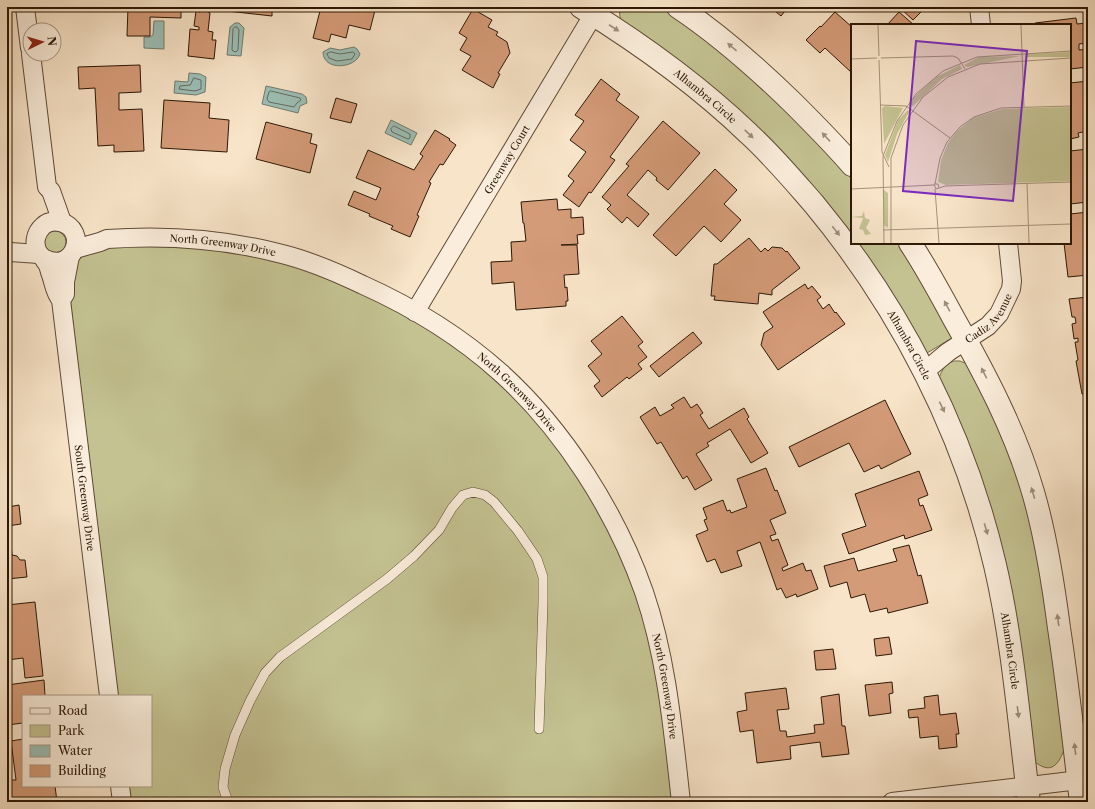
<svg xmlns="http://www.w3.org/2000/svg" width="1095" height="809" font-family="'Libre Caslon Text',serif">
<rect width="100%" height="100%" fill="#f8e4c8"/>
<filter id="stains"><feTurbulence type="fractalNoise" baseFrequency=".005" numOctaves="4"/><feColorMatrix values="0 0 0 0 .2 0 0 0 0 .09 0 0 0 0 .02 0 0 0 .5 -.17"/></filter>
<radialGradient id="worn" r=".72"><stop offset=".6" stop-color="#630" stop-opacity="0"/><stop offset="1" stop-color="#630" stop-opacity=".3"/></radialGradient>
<path fill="#c4c291" stroke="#786d4b" d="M619,7H665L680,18L760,82L852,179V238L623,23L620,17Z
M44 242a11 11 0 1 1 22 0a11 11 0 1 1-22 0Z
M855,243H900L952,338L927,353H924Z
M114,246C160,247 206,245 251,255C293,265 335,278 373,297C450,335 518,393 569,462C586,485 600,513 613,539C618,550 624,560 628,571C640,603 650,636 656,670C664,713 667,758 673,802H131L129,786H151V696H118L69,290C72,279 74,259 86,254C94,250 105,249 114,246Z
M954,361H960L970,365L1018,469L1033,519L1066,743C1061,760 1054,777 1035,762L939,378C942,370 945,364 954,361Z"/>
<path fill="#9dbfb6" stroke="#707c6f" d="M154,21H164V49L144,48V37H150L153,35Z
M235,23H239L244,28L241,56L227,55L230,27Z
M354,47L357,49L360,54C355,69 323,71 323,52L330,48L340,50Z
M189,73L200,74L206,77L205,92L196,95L174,93L175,81L188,82Z
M266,86L302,94L306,97L307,103L300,106L298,113L262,104Z
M391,120L417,133L411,145L385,133Z"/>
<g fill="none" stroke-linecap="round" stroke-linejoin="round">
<path stroke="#646c5e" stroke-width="1" d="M235,27H237L239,30L238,50L236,52L233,51L232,50L233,29Z
M331,52L340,54L353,52L355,54L352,59L337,61L329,58L327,54Z
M194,78L201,80V89L195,91L179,89L180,86L190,85Z
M271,91L300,98L301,100L297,103L294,107L269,102L267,99L269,92Z
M394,126L410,134V138L408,139L392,132L391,129Z"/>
</g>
<path fill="#d49b78" stroke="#2c1805" d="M128,7H181V18L150,17V36H127Z
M200,7H272V16L209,9L208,12L210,13L208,31L213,32L212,40H216L214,59L188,56L190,29L199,30V27L194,26L196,11L200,12Z
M321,7H379L378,11L375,10L370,30L349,25L346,38L331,34L329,42L313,38Z
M761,7H788L781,16L770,7L766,12Z
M899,7H920L923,10L913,20Z
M473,9L492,20L488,27L498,32L496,35L507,42L510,53L498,73L500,74L493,88L462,70L471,56L460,50L467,38L459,33Z
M835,12L852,27V73L825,48L820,53L806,40L820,26L821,27Z
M899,12L914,25H887Z
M1076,18L1077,24L1087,23L1088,43L1079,44V50L1088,49V67L1070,69V25H1036L1035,23Z
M140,65L141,92L119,93V110L142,109L144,151L114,152V145L98,146L95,88L79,89L78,67Z
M601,79L620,94L616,100L639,117L610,157L615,160L591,193L589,192L579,207L563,195L574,181L568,176L586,152L570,140L584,121L575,115Z
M1088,81V131L1078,133L1079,137L1070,139V83Z
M336,98L357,104L351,123L330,118Z
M164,100L210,103L209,118L229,120L227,152L161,148Z
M663,121L700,153L668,190L656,180L657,178L648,170L627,195L649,214L638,227L627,217L622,223L607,209L611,205L602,197L629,166L626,164Z
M266,122L312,134L310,143L317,145L310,173L256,159Z
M435,130L450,139L449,140L456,145L443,165L440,164L429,182L431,183L417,215L419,216L410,237L391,229L393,226L369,216L370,214L348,205L354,191L376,200L381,188L356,178L368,150L414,170L423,156L420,154Z
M1088,149V202L1070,204V151Z
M715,169L737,190L724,204L741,220L721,242L704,226L676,256L653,235Z
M557,199L558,210L571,209V218L583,217L584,234L577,235L578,244L561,245H577L579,274L564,275L565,288L567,287L568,301H566V306L516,310L514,282L492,284L491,262L512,261L511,242L526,241L524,223H523L521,202Z
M1088,212V275L1068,277L1064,243H1070V214Z
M749,238L761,252L765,248L768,251L772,247L782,248L786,252L787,251L800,268L772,290V295L759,293L758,304L714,300L715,296H711L714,264H717Z
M805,284L808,289L812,286L821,297L817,300L823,309L829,304L835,313L836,312L845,324L778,370L761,345L764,333L773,327L763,312Z
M1088,297V393L1082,394L1076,361L1078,360L1075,342H1078V338L1074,339L1072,324L1076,323L1075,317H1072L1069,299Z
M622,316L643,342L638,346L647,357L638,364L642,369L629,379L627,377L602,397L594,386L600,381L588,366L602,354L591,341Z
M693,332L702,343L659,377L650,366Z
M684,397L691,408L697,404L703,413L700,415L709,429L744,408L749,417L747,419L768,453L751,463L730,429L707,443L709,446L696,454L712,480L695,490L687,476L683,479L661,442L657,444L640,417L655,407L660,416L674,408L671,405Z
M885,400L911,454L881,469L879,465L864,472L849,443L799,467L789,447Z
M1088,404V424H1087L1085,405Z
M7,443H8L11,468H7Z
M766,468L775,491L777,490L786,513L770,520L776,534L770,536L772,541L778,539L788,565L782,568L783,571L803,563L806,571L811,570L818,589L797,597L796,594L786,598L781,588L777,590L760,542L738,551V550L737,552L742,566L721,573L715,559L707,562L696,535L708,530L704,520L707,519L703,508L723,500L727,511L730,510L731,513L747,507L737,479Z
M919,471L928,495L918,499L920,506L923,505L932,530L905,539L904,535L849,554L842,534L866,526L855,494Z
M7,495L8,507L19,505L21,524L7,526Z
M7,536H10L12,555L17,556L20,560H25L27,577L7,579Z
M909,545L918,576L921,575L928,603L888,613L887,608L870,612L865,594L851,598L847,582L830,587L824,566L854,558L858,571L897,561L893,549Z
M35,602L43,676L25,678L23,658L7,660V605Z
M889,637L892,654L876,656L874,639Z
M833,649L836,669L816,670L814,651Z
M44,680L45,696H23V723L7,725V685Z
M892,682L893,693L889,694L891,713L869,716L865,685Z
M786,688L789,709L777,710L780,731H786L787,737L815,733L814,725L824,724L821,697L839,694L842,726H845L849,754L822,757L820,742L790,746L791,759L757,763L753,730L740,732L737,712L747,710L745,693Z
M938,695L940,715L956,713L959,734H956L957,747L939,749L938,736L920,738L918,717L909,718L908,710L925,708L924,697Z
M23,739V786H55L57,802H12L10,780H16L11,741Z"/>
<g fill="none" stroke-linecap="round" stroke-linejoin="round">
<g stroke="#5f4b36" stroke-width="10">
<path id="service" d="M228,802L223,787L225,769L235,735L250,701L265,673L280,657L387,579L414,556L439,530L452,508L463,495L473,492L485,495L494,502L518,531L537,559L543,577V602L539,729"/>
</g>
<g stroke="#5f4b36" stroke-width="20">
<g id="minor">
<path d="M25,7L30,48"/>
<path d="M979,7L981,25"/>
<path d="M31,54L47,187L51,191L62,222"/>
<path id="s1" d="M75,249L100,242L107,239C164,235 223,239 278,253C308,260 336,272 363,285C412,307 461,337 501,373C564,430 616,512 644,592C667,659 673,731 681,802"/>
<path d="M7,250L10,252L39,254"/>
<path id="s2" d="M45,259C75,273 89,229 60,222C54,221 47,222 43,226C35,233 33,245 39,254C41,256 44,258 45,261C48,264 49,268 50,272C54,282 54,292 61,300L109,696"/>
<path d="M61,300L65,294V282L70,256"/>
<path id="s3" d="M415,312L598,7"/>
<path id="s4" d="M924,372L948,352L988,326L999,314L1011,289L1012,281L1008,243"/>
<path d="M120,786L122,802"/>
<path d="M892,802L1088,779"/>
</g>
</g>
<g stroke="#5f4b36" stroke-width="24">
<g id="tertiary">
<path id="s5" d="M581,7C641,44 698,85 749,134C773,156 793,180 814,204C901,309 964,432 995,565C1013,642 1019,723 1029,802"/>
<path d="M678,7C720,35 757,68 793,103C813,123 834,144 852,165"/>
<path d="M910,243C926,267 940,293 954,319C985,374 1015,430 1033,492C1046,536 1053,582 1059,628C1068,686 1074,744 1081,802"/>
</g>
</g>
<use href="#service" stroke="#faeddb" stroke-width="9"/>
<use href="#minor" stroke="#faeddb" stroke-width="18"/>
<use href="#tertiary" stroke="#faeddb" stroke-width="22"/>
</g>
<defs><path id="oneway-solid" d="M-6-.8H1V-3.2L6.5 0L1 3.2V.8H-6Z"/></defs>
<g fill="#9d8d7b">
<use href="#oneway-solid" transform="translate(614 28) rotate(33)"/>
<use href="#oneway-solid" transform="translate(732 47) rotate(-140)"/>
<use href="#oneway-solid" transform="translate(749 134) rotate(44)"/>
<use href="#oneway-solid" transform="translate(826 137) rotate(-133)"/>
<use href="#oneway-solid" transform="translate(836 231) rotate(52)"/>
<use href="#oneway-solid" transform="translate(947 306) rotate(-118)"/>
<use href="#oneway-solid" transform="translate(984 373) rotate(-117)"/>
<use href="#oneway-solid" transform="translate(942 407) rotate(64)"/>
<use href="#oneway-solid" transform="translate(1033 493) rotate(-106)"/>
<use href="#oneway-solid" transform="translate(986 529) rotate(74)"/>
<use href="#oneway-solid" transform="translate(1058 620) rotate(-98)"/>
<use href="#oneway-solid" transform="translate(1018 712) rotate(83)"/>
<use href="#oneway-solid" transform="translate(1075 749) rotate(-97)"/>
</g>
<g text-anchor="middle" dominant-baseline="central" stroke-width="3" stroke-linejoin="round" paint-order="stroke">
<g font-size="10" fill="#2c1805" stroke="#faeddb">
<text stroke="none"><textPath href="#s5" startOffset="153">Alhambra Circle</textPath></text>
<text stroke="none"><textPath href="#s3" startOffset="178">Greenway Court</textPath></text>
<text stroke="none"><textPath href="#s1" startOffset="150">North Greenway Drive</textPath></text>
<text stroke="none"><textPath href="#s4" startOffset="85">Cadiz Avenue</textPath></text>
<text stroke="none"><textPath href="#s5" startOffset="477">Alhambra Circle</textPath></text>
<text stroke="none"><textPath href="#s1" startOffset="486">North Greenway Drive</textPath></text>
<text stroke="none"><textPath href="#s2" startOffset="370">South Greenway Drive</textPath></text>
<text stroke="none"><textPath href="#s5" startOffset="801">Alhambra Circle</textPath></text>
<text stroke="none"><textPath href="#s1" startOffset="822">North Greenway Drive</textPath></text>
</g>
</g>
<g transform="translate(851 24)">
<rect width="220" height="220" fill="#f8e4c8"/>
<path d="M220,28V33H174L175,30ZM169,32L116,43L113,41L128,33ZM109,41L111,45L91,55L62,82L59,81L62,74L85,53ZM34,82L52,84L33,120L31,84ZM220,83V157L95,161L87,158L90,136L97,119L106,107L122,94L151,85ZM57,86L58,88L46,110L37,138L34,131L47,96ZM33,166L37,169V204L33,201ZM13,187L14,194L19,196L15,204L20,210L14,211L12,206L8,205L12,194L0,193L11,192Z" fill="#c4c291"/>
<path fill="none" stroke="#a6927a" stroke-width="1" d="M27,1L28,32M170,1L173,83M30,34L102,32L107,34L114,45M0,35L26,34M28,36L31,128L38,143M29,81L55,82L99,114M176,159L178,219M84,160L89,134L96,118L109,103L123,93L150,84L220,82M88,164L87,160H83L85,165L94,162L220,158M0,165L83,161M84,165L88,219M32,206L220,200M33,219L32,132L46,97L65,70L92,47L126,33L220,27M40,219V134L52,101L72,73L97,53L129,40L220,34"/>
<path fill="#7b2cbf" fill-opacity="0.15" stroke="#7b2cbf" stroke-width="2" d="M65,17L176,27L162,177L52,167Z"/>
<rect width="220" height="220" fill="none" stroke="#2c1805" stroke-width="2"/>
</g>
<rect width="1095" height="809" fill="none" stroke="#f8e4c8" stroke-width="24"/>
<rect x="8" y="8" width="1079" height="793" fill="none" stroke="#2c1805" stroke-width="2"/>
<rect x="12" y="12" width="1071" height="785" fill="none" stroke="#2c1805"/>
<rect x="22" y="695" width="130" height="92" fill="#faeddb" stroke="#a89885"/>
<rect x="30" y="708" width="20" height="6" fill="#faeddb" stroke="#a89885"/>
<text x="58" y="715" font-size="12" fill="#2c1805">Road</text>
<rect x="30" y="725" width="20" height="12" fill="#c4c291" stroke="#a89885"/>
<text x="58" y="735" font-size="12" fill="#2c1805">Park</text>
<rect x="30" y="745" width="20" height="12" fill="#9dbfb6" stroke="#a89885"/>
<text x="58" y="755" font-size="12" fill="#2c1805">Water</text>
<rect x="30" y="765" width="20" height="12" fill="#d49b78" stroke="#a89885"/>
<text x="58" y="775" font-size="12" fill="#2c1805">Building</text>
<g transform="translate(42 42) rotate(85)"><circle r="19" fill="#faeddb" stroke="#a89885"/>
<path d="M0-3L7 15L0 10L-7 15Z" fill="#8f2418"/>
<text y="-6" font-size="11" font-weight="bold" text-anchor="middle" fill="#2c1805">N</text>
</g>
<rect width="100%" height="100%" filter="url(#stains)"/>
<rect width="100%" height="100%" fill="url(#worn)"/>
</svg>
